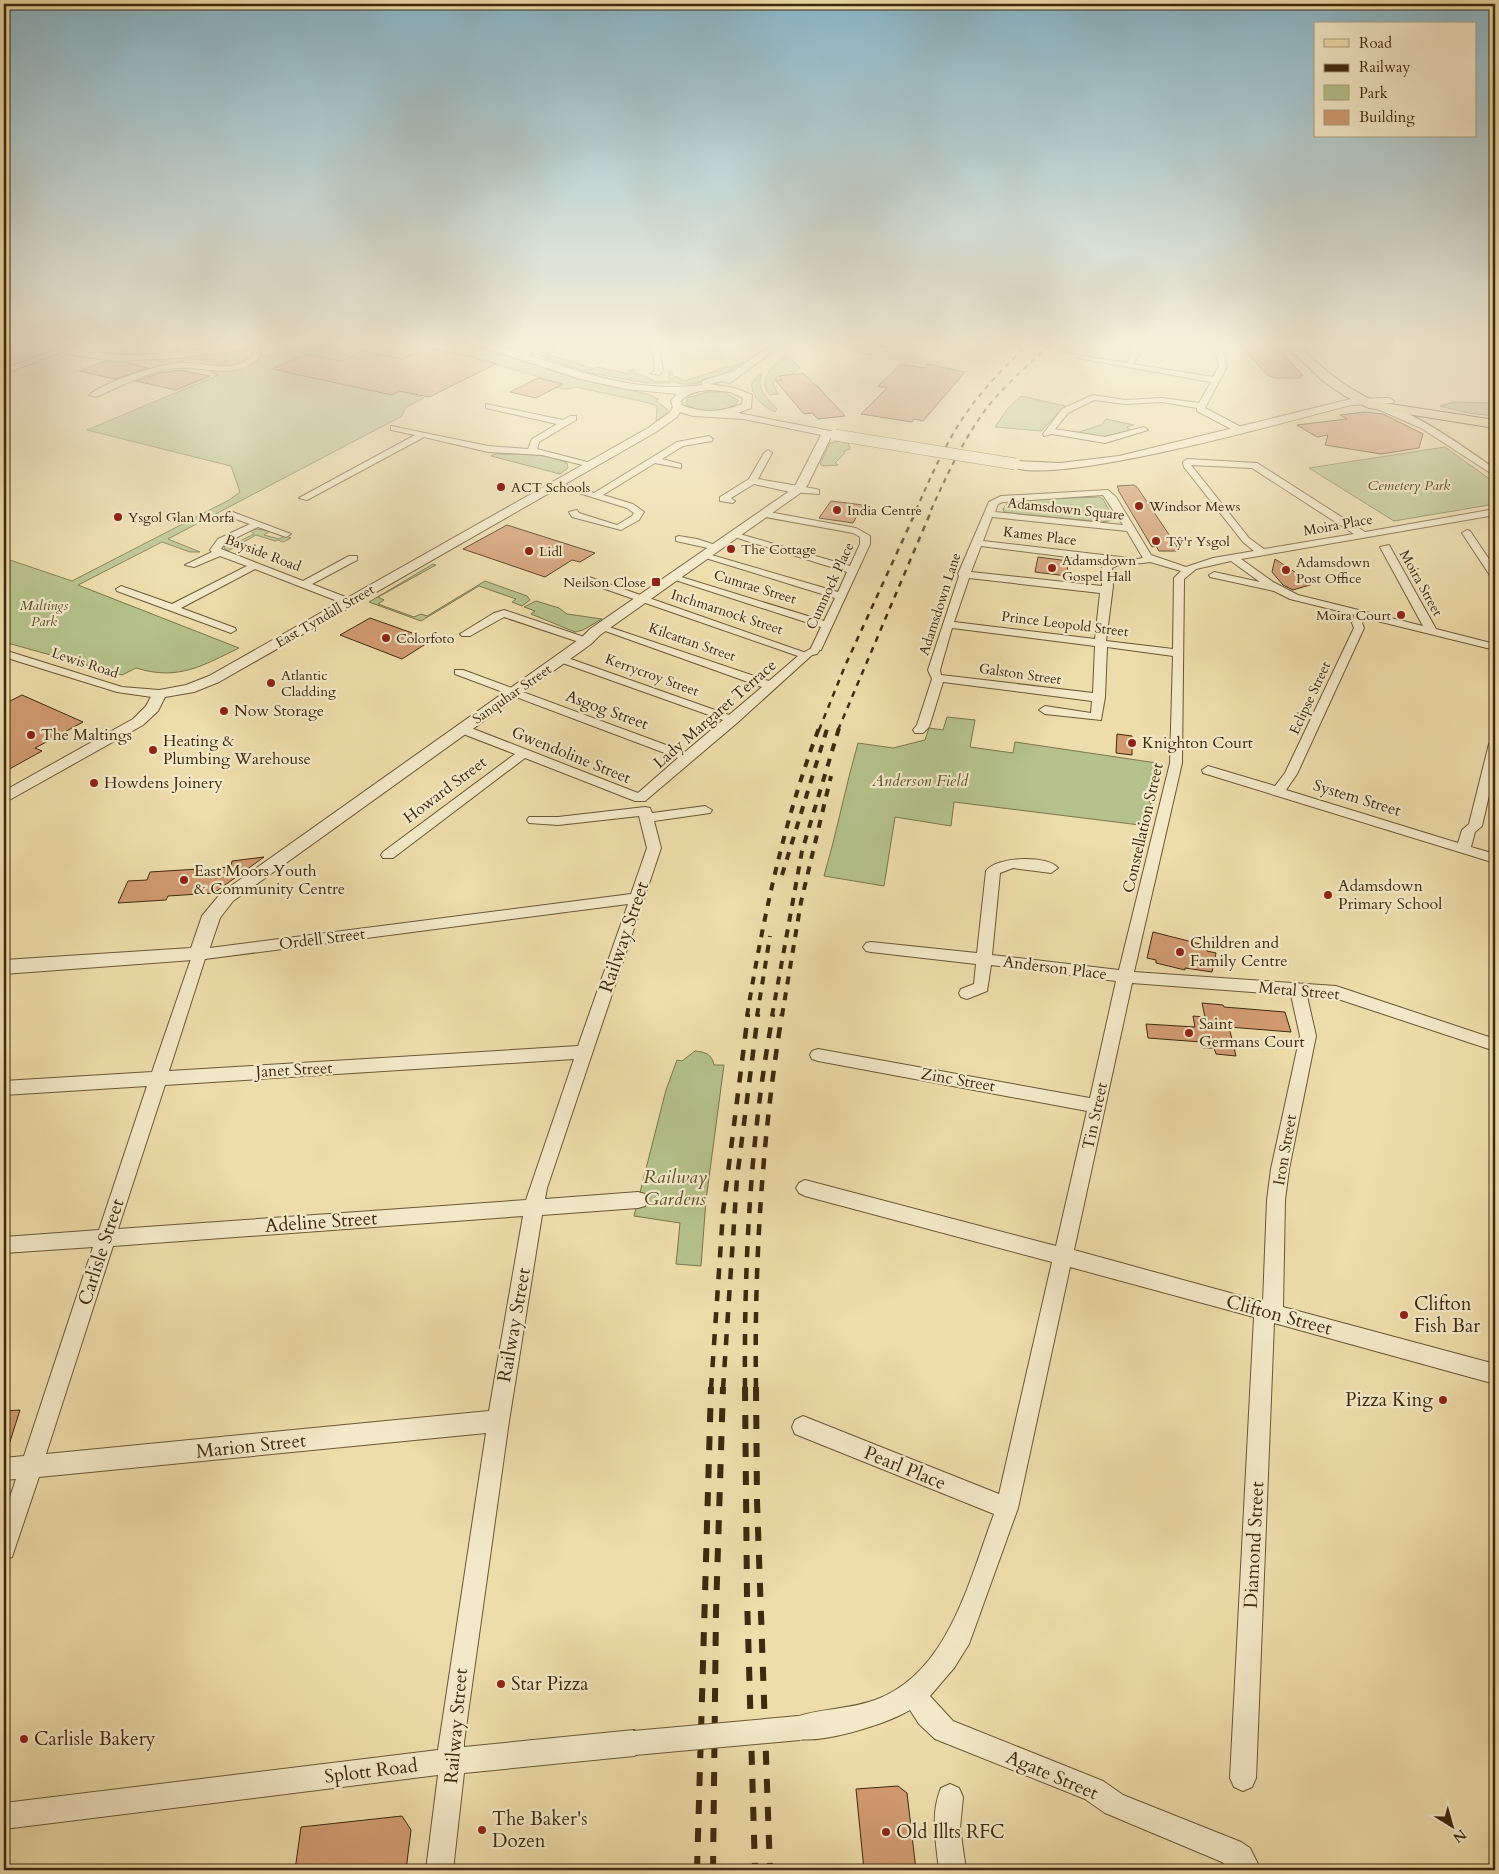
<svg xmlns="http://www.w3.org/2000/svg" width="1499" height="1874" font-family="Cardo,serif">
<rect width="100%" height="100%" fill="#edddaa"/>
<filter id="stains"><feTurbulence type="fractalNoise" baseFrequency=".004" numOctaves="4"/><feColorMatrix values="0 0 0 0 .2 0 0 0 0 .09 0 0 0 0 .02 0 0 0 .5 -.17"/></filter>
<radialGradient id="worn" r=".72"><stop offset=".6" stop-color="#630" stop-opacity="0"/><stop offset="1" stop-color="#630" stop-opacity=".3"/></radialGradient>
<path fill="#b5c28b" stroke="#7a764c" d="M42,341H71L109,350L100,353Z
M310,341C335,341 473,337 483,350L474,351L475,353L471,356L492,353L505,355L574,378L647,394L659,399L656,400L668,410L665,415L656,421L657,406L649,403L576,387C569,390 564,390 557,387L562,384L488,362L464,369L411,394L424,398L406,407L402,416L168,539L200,552H190L162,542L78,585L239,648C202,666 178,681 136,668L122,675L4,642V558L72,581L229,500L240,492L231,466L87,430L218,375L210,372L255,364L264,356L273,353L269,348L270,347Z
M1074,341H1128L1130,355L1126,361L1121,362L1062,352Z
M549,347L557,349L547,354L591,368L584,371L544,358L540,354Z
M235,351L247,354L246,360L230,365L214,366L228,360L216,364L197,359L165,363L154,360Z
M787,355L800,368L789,375L777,377L773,384L778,394L770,395C756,378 774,365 787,355Z
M744,362C724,375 693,392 669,380V372L672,371V375L684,381Z
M597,367L629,374L632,372L628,371L633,369L635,374C644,374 647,378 654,381C660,383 665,379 671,383H646L586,372Z
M762,373C755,388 767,398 777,409L775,412C764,407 750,397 752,382Z
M707,392H723L738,400L737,403C725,414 699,414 686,404L687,398Z
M1021,396L1065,406L1041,431L995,427L1008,408Z
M1454,402L1495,403V416L1468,413L1440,406Z
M1106,419L1134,425L1127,427L1130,430L1128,431L1102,437L1076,433L1101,425Z
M839,441L848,442L850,449L844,451V454L835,463L838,465L823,466L820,464L830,443Z
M1445,447L1495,483V504L1394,521L1309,468Z
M495,454C519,455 545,452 567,463L568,468L560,474L491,456Z
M1099,497L1103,499L1114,520L1102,522L1010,513L1004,512L1003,509L1009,501L1016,500Z
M256,529L270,531L264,535L279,539L285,536L291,538L283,542L278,540L275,541L256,535L228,551L224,548L226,543L234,544L254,534L250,531Z
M433,564L436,565L378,597L384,600L378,604L414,617L421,614L427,616L485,581L527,596L530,600L522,606L512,602L516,599L479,586L421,621L369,602Z
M536,601L559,608L567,614L602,619L583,630L575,632L531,614L535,611L524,607Z
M947,717L975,720L970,747L1013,753L1015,742L1157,763L1160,771H1156L1158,776H1154L1156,781H1152L1155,787L1150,788L1154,793H1150L1153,799H1148L1151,804L1146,805L1149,810L1144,811L1147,816L1143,817L1146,822L1145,828L1140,827V825L954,802L951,826L895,817L884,886L824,876C837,832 845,788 858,743L893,748L925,740L929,728L943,730Z
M695,1051C705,1052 712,1054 714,1065H724L706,1200L701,1266L676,1264L680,1223L634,1216L666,1090L677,1060L682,1061Z"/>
<path fill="#d29b72" stroke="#3e2a0e" d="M1237,341H1273L1303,376H1299L1301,378H1275L1267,375Z
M426,348L472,357L496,364L429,397L399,391L392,395L272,369L308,354L342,361L363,351L402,359Z
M105,361L125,362L148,368L115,379L79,371Z
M901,364L924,368L927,364L965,372L923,421L914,419L912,422L861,414L887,388L878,386Z
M180,370L210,376L176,390L136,381L160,373Z
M803,373L820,389L845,416L818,419L812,413L804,414L775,380H782L779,376Z
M538,378L563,384L536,398L510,392Z
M1364,412L1383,414L1423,434L1419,448L1381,454L1325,445L1328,435L1317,437L1297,425L1347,419L1340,415Z
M1134,485L1137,487L1180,551H1159L1156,546L1152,547L1118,490H1119L1117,486Z
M831,501L863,505L853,523L819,518Z
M507,525L595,553L580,562L572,560L545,577L463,549Z
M1038,557L1068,561L1067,576L1035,572Z
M1275,559L1313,584L1293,590L1283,585L1272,572Z
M370,618L432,640L402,659L340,635Z
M22,695L83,722L35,748L42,751L4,772V704Z
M1117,734L1132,736V755L1116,753Z
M264,857L214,893L168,896L166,900L118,903L128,881L147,880L150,872L231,867L232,861Z
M1153,932L1208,946L1207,951L1216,953L1212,972L1185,968V970L1156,963V960L1147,958Z
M1202,1003L1223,1005L1224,1007L1285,1012L1291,1032L1229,1027L1236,1056L1216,1054L1214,1048H1203L1201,1042L1148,1038L1146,1024L1195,1027L1193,1016L1205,1017Z
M20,1410L7,1451L4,1450V1411Z
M898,1786L907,1793L916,1870H864L856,1789Z
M402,1816L411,1830L406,1870H295L301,1827Z"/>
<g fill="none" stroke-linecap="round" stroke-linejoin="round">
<g stroke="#6a5735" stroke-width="2">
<path id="pedestrian" d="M817,645L821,648L817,654L803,657V653Z"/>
</g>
<g stroke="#6a5735" stroke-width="2">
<path id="minor" d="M178,341H186L188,356L181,354Z
M543,341H553L523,358L516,356Z
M646,341H654L661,355L663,371L658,375L651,373L655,370L653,355Z
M895,341H904C892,352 864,358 850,349L854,347L878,348Z
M1130,341H1138L1141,353L1133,364L1213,377L1219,366L1212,341H1220L1227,366L1205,408L1243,428V432H1237L1197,411V408L1162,402L1125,404L1094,400L1068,413L1055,429L1105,437L1144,427L1148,430L1105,443L1052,434L1044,436L1043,434L1062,409L1093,395L1125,400L1162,398L1199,403L1211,382L1078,358L1082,356L1127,363L1133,353Z
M253,343L257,345L261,355C237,384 200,363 169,369C143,374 119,387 96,397L89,395C104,382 159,364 180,363C205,361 233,376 253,355L249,345Z
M60,348L67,350L4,374V369Z
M486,404L563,420L570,416H576V420L539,442L537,449L595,464L591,467L542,455L488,452L424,437L307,500L299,498L415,435L391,430V426L488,446L528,449L532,439L557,424L486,408Z
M1375,404C1401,401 1473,453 1495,469V476L1421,428L1375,408Z
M709,436L713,439L712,441L683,446L662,459L681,464V468L655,463L603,495L633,504L644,512L639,520L621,530L572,517L569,512L577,510L579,513L617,525L632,516L634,513L627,508L550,484L555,481L594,493L677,442Z
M768,450L772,453L758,479L816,489L819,490V494L790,492L754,484L731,498L735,501L733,503L720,501V497L749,479L764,453Z
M1187,459L1257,463L1365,532L1495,509V515L1241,559L1273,582L1298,595L1423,626L1380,547L1389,545L1436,629L1495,644V650L1365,618L1362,623L1364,628L1297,774L1286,790L1458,843L1462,830L1469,824L1489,744L1495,740V769L1482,826L1475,832L1471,847L1495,854V863L1203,773L1202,770L1208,766L1275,786L1285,773L1354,628L1352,623L1355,615L1290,599L1274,591L1210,577L1209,575L1214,572L1260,582L1231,561L1196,569L1184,579L1182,763L1134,972L1336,986L1495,1039V1051L1335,998L1307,996L1316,1036L1289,1169L1285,1200L1283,1307L1495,1364V1384L1274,1323L1256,1778L1252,1787L1243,1791L1234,1787L1230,1778L1254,1317L1070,1267L1018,1508L969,1644L954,1668L930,1696L953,1721L1103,1781L1123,1795L1241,1842L1250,1848L1261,1870H1232L1222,1862L1105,1813L1085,1799L935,1739L919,1724L910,1710C887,1724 815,1747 790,1737L786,1728L790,1719C817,1708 848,1710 875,1700C949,1673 969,1580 994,1514L795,1434L792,1427L795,1420L803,1416L999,1494L1052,1262L805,1196L799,1193L796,1188L799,1183L805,1180L1056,1246L1087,1111L818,1061L812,1059L810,1055L812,1051L818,1049L1090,1098L1116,981L991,965L987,991L967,999L961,997L959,993L961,989L974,984L976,964L871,952L866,951L863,947L866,943L871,942L977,953L986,871C996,856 1049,855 1058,868L1051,873L1013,868L1000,873L992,955L1119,970L1170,763L1173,656L1107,647L1105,697L1101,720L1045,714L1039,710L1045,706L1091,713L1092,701L943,682L929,727L923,733H915L913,730L917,725L932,679L928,670L959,576L958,574L989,502L1001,496L1108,490L1116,497L1151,555L1186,567L1213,558L1254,551L1243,542L1184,467L1183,462ZM1191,465L1252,468L1354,534L1264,549L1249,538ZM1103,495L1123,525L995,512L998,504L1003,502ZM992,517L1127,531L1143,558L1137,559L983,541ZM981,546L1108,562L1102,567V586L971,572ZM1150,562L1181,571L1174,578L1173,649L1106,641L1113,586L1112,568C1123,561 1137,565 1150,562ZM969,578L1100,593L1095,639L954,622ZM952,628L1095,646L1093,693L941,675L940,670ZM1132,983L1291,995L1300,1036L1271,1169L1267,1200L1263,1302L1074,1250Z
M230,511L291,534L286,537L258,527L225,543L221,549L303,581L349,556H357V560L312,584L353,600V604H345L255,569L181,608L235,628L236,630L231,633L117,591L116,589L121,586L172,604L247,566L220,556L194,567L185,565L212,552L210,550L218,539L250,524L227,516V512Z
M763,511L856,528L870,536V544L821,650H813L811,648L821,627L669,578L674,575L678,576L824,621L835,598L699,556L708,554L838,592L847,572L728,535L736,533L850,566L860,544V537L853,533L760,516V512Z
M1467,530L1470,531L1495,568V578L1491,577L1462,533Z
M679,536L697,539L722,547L717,550L676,541V537Z
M589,577L812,655L737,723L645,801H635L525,758L393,858H383L381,855L383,852L515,754L458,732L456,729L458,726H466L638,793L678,758L455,674V670H463L685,752L723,720L557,661V657H565L729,715L762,687L597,628L598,626H606L769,681L798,656L585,582V578Z
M504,610L590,639L592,641L586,644L582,643L504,617L470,636H462L460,634L494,613Z
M4,650L122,687L159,690L165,694L159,698L117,692L4,657Z
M705,806L712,810L710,813L654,821L661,848L547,1188L545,1199L638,1192L645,1194L647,1200L645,1206L638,1208L542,1215L509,1421L464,1742V1747L634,1730L643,1734L647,1743L643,1752L634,1756L464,1773L453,1870H426L438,1775L4,1829V1803L438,1750L486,1433L39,1477L12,1557L4,1560V1515L16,1479L4,1480V1458L24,1456L93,1247L4,1253V1237L99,1230L147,1086L4,1095V1081L152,1072L194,950L631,894L647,848L639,816L558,825L529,823L527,820L529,817H558L645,807L650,808L652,813ZM628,904L578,1046L169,1071L205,959ZM574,1059L526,1200L118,1229L165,1085ZM523,1216L489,1411L46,1454L113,1246Z
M950,1784L959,1788L963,1797L960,1828L966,1870H939C936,1843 930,1814 941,1788Z"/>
</g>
<g stroke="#6a5735" stroke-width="2">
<path id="tertiary" d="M17,341C56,341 94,356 134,355C186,355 236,341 287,341L283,344L178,358L115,361L79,356Z
M463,341H481L496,345C563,365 630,395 702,385V381L734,371L777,341H787L730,383L722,381L710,384L735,388L752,395L751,408L738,413L835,432L840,435L835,438L831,437L807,486L799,494L600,635L591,644L233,901L220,918L206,959L4,974V960L191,948L202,916L221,893L581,638L590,629L791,490L796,484L821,435L744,419L693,416L680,412L677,417L656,432L219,682L194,692L165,697L158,711L143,725L4,803V791L133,719L146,706L154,691L186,685L209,676L648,428L669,413L673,407L671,401L677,394L627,389L581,379ZM710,390L730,392L743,398L742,404C721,412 704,414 682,405L681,401C689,392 699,391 710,390Z
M1389,398L1394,401L1393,403L1351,405C1303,417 1038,493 1009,464L1015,461L1060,463L1119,456L1351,399Z"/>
</g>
<g stroke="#3e2a0e" stroke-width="2">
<path id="primary" d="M1281,341H1294C1319,366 1344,388 1377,402L1495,420V428L1369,408L1345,396L1323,381Z"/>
</g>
<use href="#pedestrian" fill="#f3e9c8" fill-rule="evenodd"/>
<use href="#minor" fill="#f3e9c8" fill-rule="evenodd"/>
<use href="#tertiary" fill="#f3e9c8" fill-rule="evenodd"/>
<use href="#primary" fill="#edddaa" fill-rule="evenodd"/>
<path stroke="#3e2a0e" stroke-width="2" stroke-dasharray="5 5" stroke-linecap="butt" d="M916,510C931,476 946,442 967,412C985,386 1009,363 1031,341
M931,510C947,475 963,440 986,409C1005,384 1031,363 1054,341"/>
<path stroke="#3e2a0e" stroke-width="2.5" stroke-dasharray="6 6" stroke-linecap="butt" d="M819,730L845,666L917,509
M838,730L932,509"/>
<path stroke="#3e2a0e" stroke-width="4" stroke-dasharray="8 8" stroke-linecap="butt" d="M782,875L827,729
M747,1016C763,918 784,820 819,728
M757,1016L770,936
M772,1016L802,851L839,728
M782,1016L801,902L831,776"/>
<path stroke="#3e2a0e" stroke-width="4.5" stroke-dasharray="11 11" stroke-linecap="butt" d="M711,1389L723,1212L748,1014
M723,1389L737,1178L758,1014
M745,1389C744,1264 750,1137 773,1014
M756,1389C754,1264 762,1138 782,1014"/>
<path stroke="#3e2a0e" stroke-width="6" stroke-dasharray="14 14" stroke-linecap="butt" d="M745,1387L747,1597L755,1870
M756,1387L757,1501L770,1870
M697,1870L711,1387
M713,1870L716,1611L723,1387"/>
<g stroke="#6a5735" stroke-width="26" stroke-linecap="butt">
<path id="minor-bridge" d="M634,1743L799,1728"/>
</g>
<g stroke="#6a5735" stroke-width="12" stroke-linecap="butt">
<path id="tertiary-bridge" d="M835,435L1015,464"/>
</g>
<use href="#minor-bridge" stroke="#f3e9c8" stroke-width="24"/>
<use href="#tertiary-bridge" stroke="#f3e9c8" stroke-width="11"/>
</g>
<linearGradient id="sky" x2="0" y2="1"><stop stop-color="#89b8cc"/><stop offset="0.57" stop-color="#f7f0d9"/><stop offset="1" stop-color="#f7f0d9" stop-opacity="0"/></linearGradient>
<rect width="1499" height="603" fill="url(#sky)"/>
<g fill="#8f2418" stroke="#f3e9c8" stroke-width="2">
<circle cx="501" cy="487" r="5"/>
<circle cx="1139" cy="506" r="5"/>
<circle cx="837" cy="510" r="5"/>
<circle cx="118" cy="517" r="5"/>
<circle cx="1156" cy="541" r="5"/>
<circle cx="731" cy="549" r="5"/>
<circle cx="529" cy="551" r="5"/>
<circle cx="1052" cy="568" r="5"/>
<circle cx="1286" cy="570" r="5"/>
<rect x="651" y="577" width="10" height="10" rx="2.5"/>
<circle cx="1401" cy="615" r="5"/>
<circle cx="386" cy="638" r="5"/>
<circle cx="271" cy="683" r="5"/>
<circle cx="224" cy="711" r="5"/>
<circle cx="31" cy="735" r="5"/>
<circle cx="1132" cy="743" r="5"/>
<circle cx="153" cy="750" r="5"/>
<circle cx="94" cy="783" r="5"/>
<circle cx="184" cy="880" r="5"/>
<circle cx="1328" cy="895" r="5"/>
<circle cx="1180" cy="952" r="5"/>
<circle cx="1189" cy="1033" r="5"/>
<circle cx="1404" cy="1315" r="5"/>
<circle cx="1443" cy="1400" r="5"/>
<circle cx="501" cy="1684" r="5"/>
<circle cx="24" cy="1739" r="5"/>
<circle cx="482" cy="1830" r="5"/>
<circle cx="886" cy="1832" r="5"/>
</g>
<g text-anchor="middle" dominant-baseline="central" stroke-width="4.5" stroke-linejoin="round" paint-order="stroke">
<g font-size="14" font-style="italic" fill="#5c502d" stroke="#f3e9c8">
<text x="1409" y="485">Cemetery Park</text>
<text x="44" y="605">Maltings<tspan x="44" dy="16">Park</tspan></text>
</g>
<g font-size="14" fill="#3e2a0e" stroke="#f3e9c8" text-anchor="start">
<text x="511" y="487">ACT Schools</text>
<text x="1149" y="506">Windsor Mews</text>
<text x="847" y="510">India Centre</text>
<text x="128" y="517">Ysgol Glan Morfa</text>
<text x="1166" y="541">Tŷ'r Ysgol</text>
<text x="741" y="549">The Cottage</text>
<text x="539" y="551">Lidl</text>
<text x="1062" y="560">Adamsdown<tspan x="1062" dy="16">Gospel Hall</tspan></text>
<text x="1296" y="562">Adamsdown<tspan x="1296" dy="16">Post Office</tspan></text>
<text x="646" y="582" text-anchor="end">Neilson Close</text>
<text x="1391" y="615" text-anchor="end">Moira Court</text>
<text x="396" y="638">Colorfoto</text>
<text x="281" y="675">Atlantic<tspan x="281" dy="16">Cladding</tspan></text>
</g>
<g font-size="14" fill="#3e2a0e" stroke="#f3e9c8">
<text transform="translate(1066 509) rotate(6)">Adamsdown Square</text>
<text transform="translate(1338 525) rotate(-10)">Moira Place</text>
<text transform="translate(1040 536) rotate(7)">Kames Place</text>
<text transform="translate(263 553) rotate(21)">Bayside Road</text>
<text transform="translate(1421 583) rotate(61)">Moira Street</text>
<text transform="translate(830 586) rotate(-65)">Cumnock Place</text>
<text transform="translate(755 587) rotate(17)">Cumrae Street</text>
<text transform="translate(940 604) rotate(-72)">Adamsdown Lane</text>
<text transform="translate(727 612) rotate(18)">Inchmarnock Street</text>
<text transform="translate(325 616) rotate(-30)">East Tyndall Street</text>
<text transform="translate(1065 624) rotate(7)">Prince Leopold Street</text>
<text transform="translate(692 642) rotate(19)">Kilcattan Street</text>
<text transform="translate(85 663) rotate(18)">Lewis Road</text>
<text transform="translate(1020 674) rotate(8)">Galston Street</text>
<text transform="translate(652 675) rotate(20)">Kerrycroy Street</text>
<text transform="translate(512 694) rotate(-35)">Sanquhar Street</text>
<text transform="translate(1310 698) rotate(-65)">Eclipse Street</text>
</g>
<g font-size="16" fill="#3e2a0e" stroke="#f3e9c8">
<text transform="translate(607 710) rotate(20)">Asgog Street</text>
<text transform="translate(715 714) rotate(-41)">Lady Margaret Terrace</text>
<text transform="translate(571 755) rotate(22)">Gwendoline Street</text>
<text transform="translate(445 790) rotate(-37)">Howard Street</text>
<text transform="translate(1357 798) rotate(17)">System Street</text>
<text transform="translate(1143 828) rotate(-77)">Constellation Street</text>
<text transform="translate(322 939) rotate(-7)">Ordell Street</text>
<text transform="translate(1055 968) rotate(7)">Anderson Place</text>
<text transform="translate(1299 991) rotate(5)">Metal Street</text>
<text transform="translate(294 1070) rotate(-3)">Janet Street</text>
<text transform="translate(958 1080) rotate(10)">Zinc Street</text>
<text transform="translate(1095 1116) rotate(-78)">Tin Street</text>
<text transform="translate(1285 1150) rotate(-80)">Iron Street</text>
</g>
<g font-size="16" fill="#3e2a0e" stroke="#f3e9c8" text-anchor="start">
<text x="234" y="711">Now Storage</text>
<text x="41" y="735">The Maltings</text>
<text x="163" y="741">Heating &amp;<tspan x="163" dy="18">Plumbing Warehouse</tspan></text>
<text x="1142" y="743">Knighton Court</text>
<text x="104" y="783">Howdens Joinery</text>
<text x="194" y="871">East Moors Youth<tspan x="194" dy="18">&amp; Community Centre</tspan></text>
<text x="1338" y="886">Adamsdown<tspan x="1338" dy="18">Primary School</tspan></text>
<text x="1190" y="943">Children and<tspan x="1190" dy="18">Family Centre</tspan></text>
<text x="1199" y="1024">Saint<tspan x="1199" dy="18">Germans Court</tspan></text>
</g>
<g font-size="16" font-style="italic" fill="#5c502d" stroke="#f3e9c8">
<text x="920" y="781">Anderson Field</text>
</g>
<g font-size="19" fill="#3e2a0e" stroke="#f3e9c8">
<text transform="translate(624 937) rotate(-71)">Railway Street</text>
<text transform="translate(321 1222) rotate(-4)">Adeline Street</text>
<text transform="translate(101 1252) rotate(-72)">Carlisle Street</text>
<text transform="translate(1279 1315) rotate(15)">Clifton Street</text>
<text transform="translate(514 1325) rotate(-80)">Railway Street</text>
<text transform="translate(251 1446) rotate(-6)">Marion Street</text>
<text transform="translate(905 1468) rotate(22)">Pearl Place</text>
<text transform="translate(1254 1545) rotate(-87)">Diamond Street</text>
<text transform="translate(456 1726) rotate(-85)">Railway Street</text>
<text transform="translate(371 1771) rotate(-7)">Splott Road</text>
<text transform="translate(1052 1775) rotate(23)">Agate Street</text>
</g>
<g font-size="19" font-style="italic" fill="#5c502d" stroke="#f3e9c8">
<text x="675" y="1177">Railway<tspan x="675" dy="22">Gardens</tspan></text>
</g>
<g font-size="19" fill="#3e2a0e" stroke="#f3e9c8" text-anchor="start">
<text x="1414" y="1304">Clifton<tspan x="1414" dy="22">Fish Bar</tspan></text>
<text x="1433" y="1400" text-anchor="end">Pizza King</text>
<text x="511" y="1684">Star Pizza</text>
<text x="34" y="1739">Carlisle Bakery</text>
<text x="492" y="1819">The Baker's<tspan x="492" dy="22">Dozen</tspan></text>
<text x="896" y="1832">Old Illts RFC</text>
</g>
</g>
<rect width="1499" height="1874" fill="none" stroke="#edddaa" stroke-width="20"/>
<rect x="5" y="5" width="1489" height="1864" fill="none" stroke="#3e2a0e" stroke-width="2.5"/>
<rect x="10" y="10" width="1479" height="1854" fill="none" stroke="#3e2a0e"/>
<rect x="1314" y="22" width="162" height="115" fill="#f3e9c8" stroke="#ab9d7e"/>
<rect x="1324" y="39" width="25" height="8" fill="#edddaa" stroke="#ab9d7e"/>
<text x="1359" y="48" font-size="15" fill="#3e2a0e">Road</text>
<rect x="1324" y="64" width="25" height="8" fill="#3e2a0e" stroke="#ab9d7e"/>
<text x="1359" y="72" font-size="15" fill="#3e2a0e">Railway</text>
<rect x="1324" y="85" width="25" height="15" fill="#b5c28b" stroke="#ab9d7e"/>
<text x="1359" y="98" font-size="15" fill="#3e2a0e">Park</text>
<rect x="1324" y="110" width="25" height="15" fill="#d29b72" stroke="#ab9d7e"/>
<text x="1359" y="122" font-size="15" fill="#3e2a0e">Building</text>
<g transform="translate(1452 1826) rotate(143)" stroke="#f3e9c8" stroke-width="4" paint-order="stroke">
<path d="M0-4L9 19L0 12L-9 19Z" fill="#3e2a0e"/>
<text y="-8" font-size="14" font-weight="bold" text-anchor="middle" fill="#3e2a0e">N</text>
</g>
<rect width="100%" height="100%" filter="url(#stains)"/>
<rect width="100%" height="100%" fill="url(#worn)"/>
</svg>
